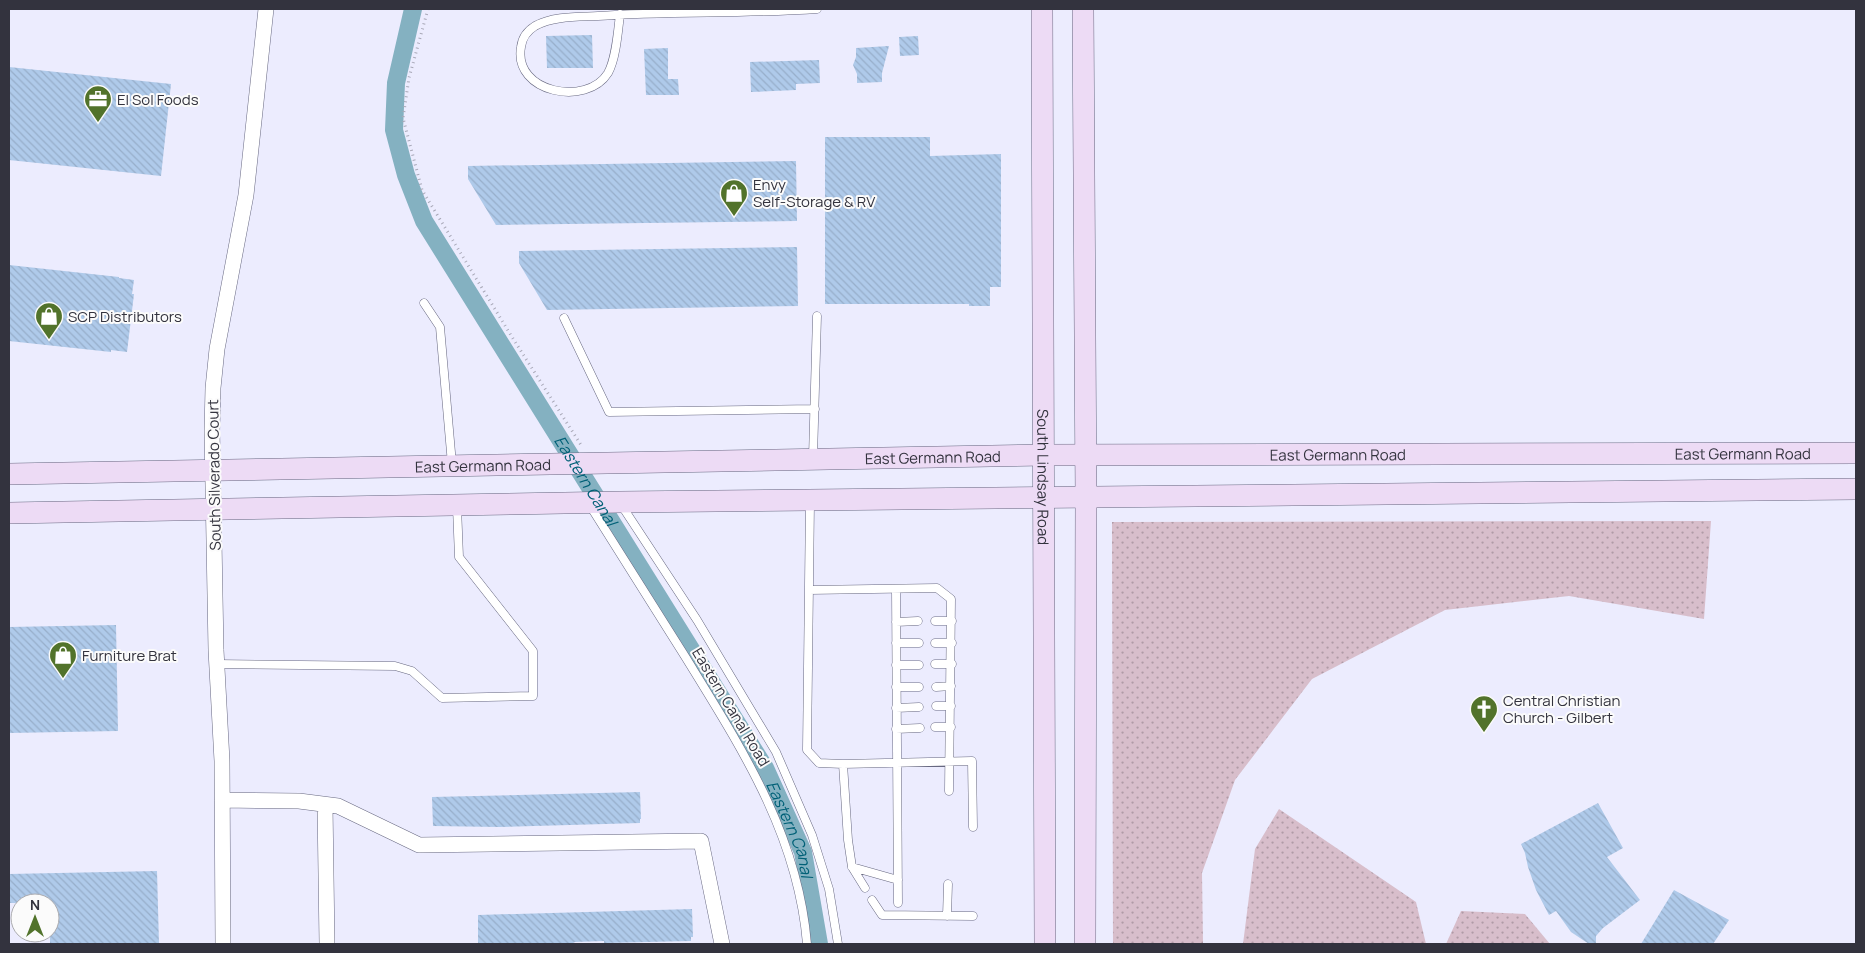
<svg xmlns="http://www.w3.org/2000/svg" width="1865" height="953" font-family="Manrope,sans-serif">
<defs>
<pattern id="park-dots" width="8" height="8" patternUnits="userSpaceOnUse" patternTransform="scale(1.25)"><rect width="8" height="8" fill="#d8becb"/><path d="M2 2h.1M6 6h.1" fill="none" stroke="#b09ba6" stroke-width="1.8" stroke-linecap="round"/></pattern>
<pattern id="building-back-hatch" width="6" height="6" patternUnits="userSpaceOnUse" patternTransform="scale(1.25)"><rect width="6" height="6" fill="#afcaea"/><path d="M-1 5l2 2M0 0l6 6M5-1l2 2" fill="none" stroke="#97aeca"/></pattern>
</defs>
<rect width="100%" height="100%" fill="#ececfe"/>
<path fill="url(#park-dots)" d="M1711,521L1704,619L1569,596L1445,610L1312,679L1235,780L1202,873L1203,944H1113L1112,522Z
M1279,809L1416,902L1426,944H1243L1255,849Z
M1461,911L1525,914L1550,944H1446Z"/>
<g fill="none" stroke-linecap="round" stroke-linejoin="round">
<path stroke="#84b1c1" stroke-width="18" id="s1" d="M413,9L396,83L394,130L406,175L424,221L765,768L803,852L819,944"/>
</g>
<path fill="url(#building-back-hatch)" d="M592,35L593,68H547L546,36Z
M918,36L919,55L900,56L899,37Z
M889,46L882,73V82L857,83V74L853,65L856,57V48Z
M668,48V79H678L679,95H646L644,49Z
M819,60L820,83L796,84V90L751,92L750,62Z
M9,67L171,84L161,176L9,160Z
M825,137H930V156L1001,154V287H990V306H969V304H825Z
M796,161L797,221L496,225L468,179V166Z
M797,247L798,306L547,310L519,263V251Z
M9,265L119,277V278L134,280L132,294H134L127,352L111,350V352L9,341Z
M116,625L118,731L9,733V627Z
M640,792L641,819H640V823L499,827L433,826L432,797Z
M1598,803L1623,848L1607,857L1640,900L1603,928L1596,936V944H1589L1571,932L1556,911L1549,915L1536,890L1528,867L1525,853L1521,844Z
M157,871L159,944H50V903H9V874Z
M1674,890L1729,920L1713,944H1641Z
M692,909L693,937H691V941L604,943V941L575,942L571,944H478V915Z"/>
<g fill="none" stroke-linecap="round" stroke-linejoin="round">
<g stroke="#676881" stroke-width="9">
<path id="lane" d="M620,14C618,31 616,59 608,73C587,107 513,93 521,47C522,38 527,31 535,26C553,16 577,17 598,16C671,11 744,14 817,9
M424,303L440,327L452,464
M564,318L609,412L815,409
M813,457L817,316
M810,502L807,750L819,763L843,764L972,761L973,827
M589,504C621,555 654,607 686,658C742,749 798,835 807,944
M622,506L697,620L776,752L812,835L829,889L838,944
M896,589L898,903
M809,590L937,588L951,599L949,791
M935,621H952
M896,622L918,621
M896,643H919
M935,643H952
M217,664L395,666L412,671L442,698L533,696V651L459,557L457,507
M935,664H952
M896,665H919
M896,687H919
M936,687L951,686
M936,706H951
M896,708L919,707
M935,727H951
M896,729L920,728
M843,764L848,840L852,867L865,888
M852,867L898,880
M872,900L882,915L973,916
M947,916L948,884"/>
</g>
<g stroke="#676881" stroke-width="16">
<path id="street" d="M222,800L299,801L338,806L419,845L701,841L722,944
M325,805L327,944
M223,944L222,761L216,650L212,431L213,388L217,349L246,195L266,9"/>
</g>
<g stroke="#676881" stroke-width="22">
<g id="secondary">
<path id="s2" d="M1042,9L1045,944"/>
<path d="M1083,9L1086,498L1085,944"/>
<path id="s3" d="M9,474L1044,455L1856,453"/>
<path d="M9,513L620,502L1856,489"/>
</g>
</g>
<path stroke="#a9a9b8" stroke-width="3" stroke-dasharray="1 4" stroke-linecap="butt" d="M428,9L409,78L403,118L422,190L512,337L581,445"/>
<use href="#lane" stroke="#fff" stroke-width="8"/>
<use href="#street" stroke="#fff" stroke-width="15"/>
<use href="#secondary" stroke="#eddbf5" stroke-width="21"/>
</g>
<defs>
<g id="office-pin" transform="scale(1.4375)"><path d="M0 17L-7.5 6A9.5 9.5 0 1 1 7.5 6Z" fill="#52732b" stroke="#fbfbfb"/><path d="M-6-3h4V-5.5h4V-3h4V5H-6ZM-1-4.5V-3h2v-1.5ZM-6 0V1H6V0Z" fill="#fff"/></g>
<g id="shop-pin" transform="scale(1.4375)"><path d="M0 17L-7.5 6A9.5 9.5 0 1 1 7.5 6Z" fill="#52732b" stroke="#fbfbfb"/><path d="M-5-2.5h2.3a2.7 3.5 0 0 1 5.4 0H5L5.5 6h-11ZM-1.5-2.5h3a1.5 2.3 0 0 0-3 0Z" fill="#fff"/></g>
<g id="church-pin" transform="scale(1.4375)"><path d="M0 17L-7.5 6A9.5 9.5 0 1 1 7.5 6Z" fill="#52732b" stroke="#fbfbfb"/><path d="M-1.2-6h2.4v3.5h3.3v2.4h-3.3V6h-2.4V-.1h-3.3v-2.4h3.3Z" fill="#fff"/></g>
</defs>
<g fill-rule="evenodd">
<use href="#office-pin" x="98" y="99"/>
<use href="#shop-pin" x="734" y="193"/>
<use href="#shop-pin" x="49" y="316"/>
<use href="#shop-pin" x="63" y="655"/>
<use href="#church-pin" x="1484" y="709"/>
</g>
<g text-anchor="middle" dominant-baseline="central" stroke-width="4" stroke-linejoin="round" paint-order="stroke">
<g font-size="15" fill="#33333e" stroke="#fbfbfb" text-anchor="start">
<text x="117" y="99">El Sol Foods</text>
<text x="753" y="184">Envy<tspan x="753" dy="17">Self-Storage &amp; RV</tspan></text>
<text x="68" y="316">SCP Distributors</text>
<text x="82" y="655">Furniture Brat</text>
<text x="1503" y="700">Central Christian<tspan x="1503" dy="17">Church - Gilbert</tspan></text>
</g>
<g font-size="15" fill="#33333e" stroke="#fbfbfb">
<text stroke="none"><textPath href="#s3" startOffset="1734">East Germann Road</textPath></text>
<text stroke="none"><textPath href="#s3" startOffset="1329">East Germann Road</textPath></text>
<text stroke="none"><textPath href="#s3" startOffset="924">East Germann Road</textPath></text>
<text stroke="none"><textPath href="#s3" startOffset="474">East Germann Road</textPath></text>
<text transform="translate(214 475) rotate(-91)">South Silverado Court</text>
<text stroke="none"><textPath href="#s2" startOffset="468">South Lindsay Road</textPath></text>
<text transform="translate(731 707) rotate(59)">Eastern Canal Road</text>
</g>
<g font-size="16" font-style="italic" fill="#016077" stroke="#fbfbfb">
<text stroke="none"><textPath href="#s1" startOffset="525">Eastern Canal</textPath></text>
<text stroke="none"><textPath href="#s1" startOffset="930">Eastern Canal</textPath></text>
</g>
</g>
<rect width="1865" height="953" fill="none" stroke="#33333e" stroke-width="20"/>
<g transform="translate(35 918)"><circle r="24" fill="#fbfbfb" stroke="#ababaf"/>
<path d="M0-4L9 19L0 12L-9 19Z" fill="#52732b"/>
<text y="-8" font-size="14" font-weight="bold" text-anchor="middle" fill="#33333e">N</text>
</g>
</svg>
